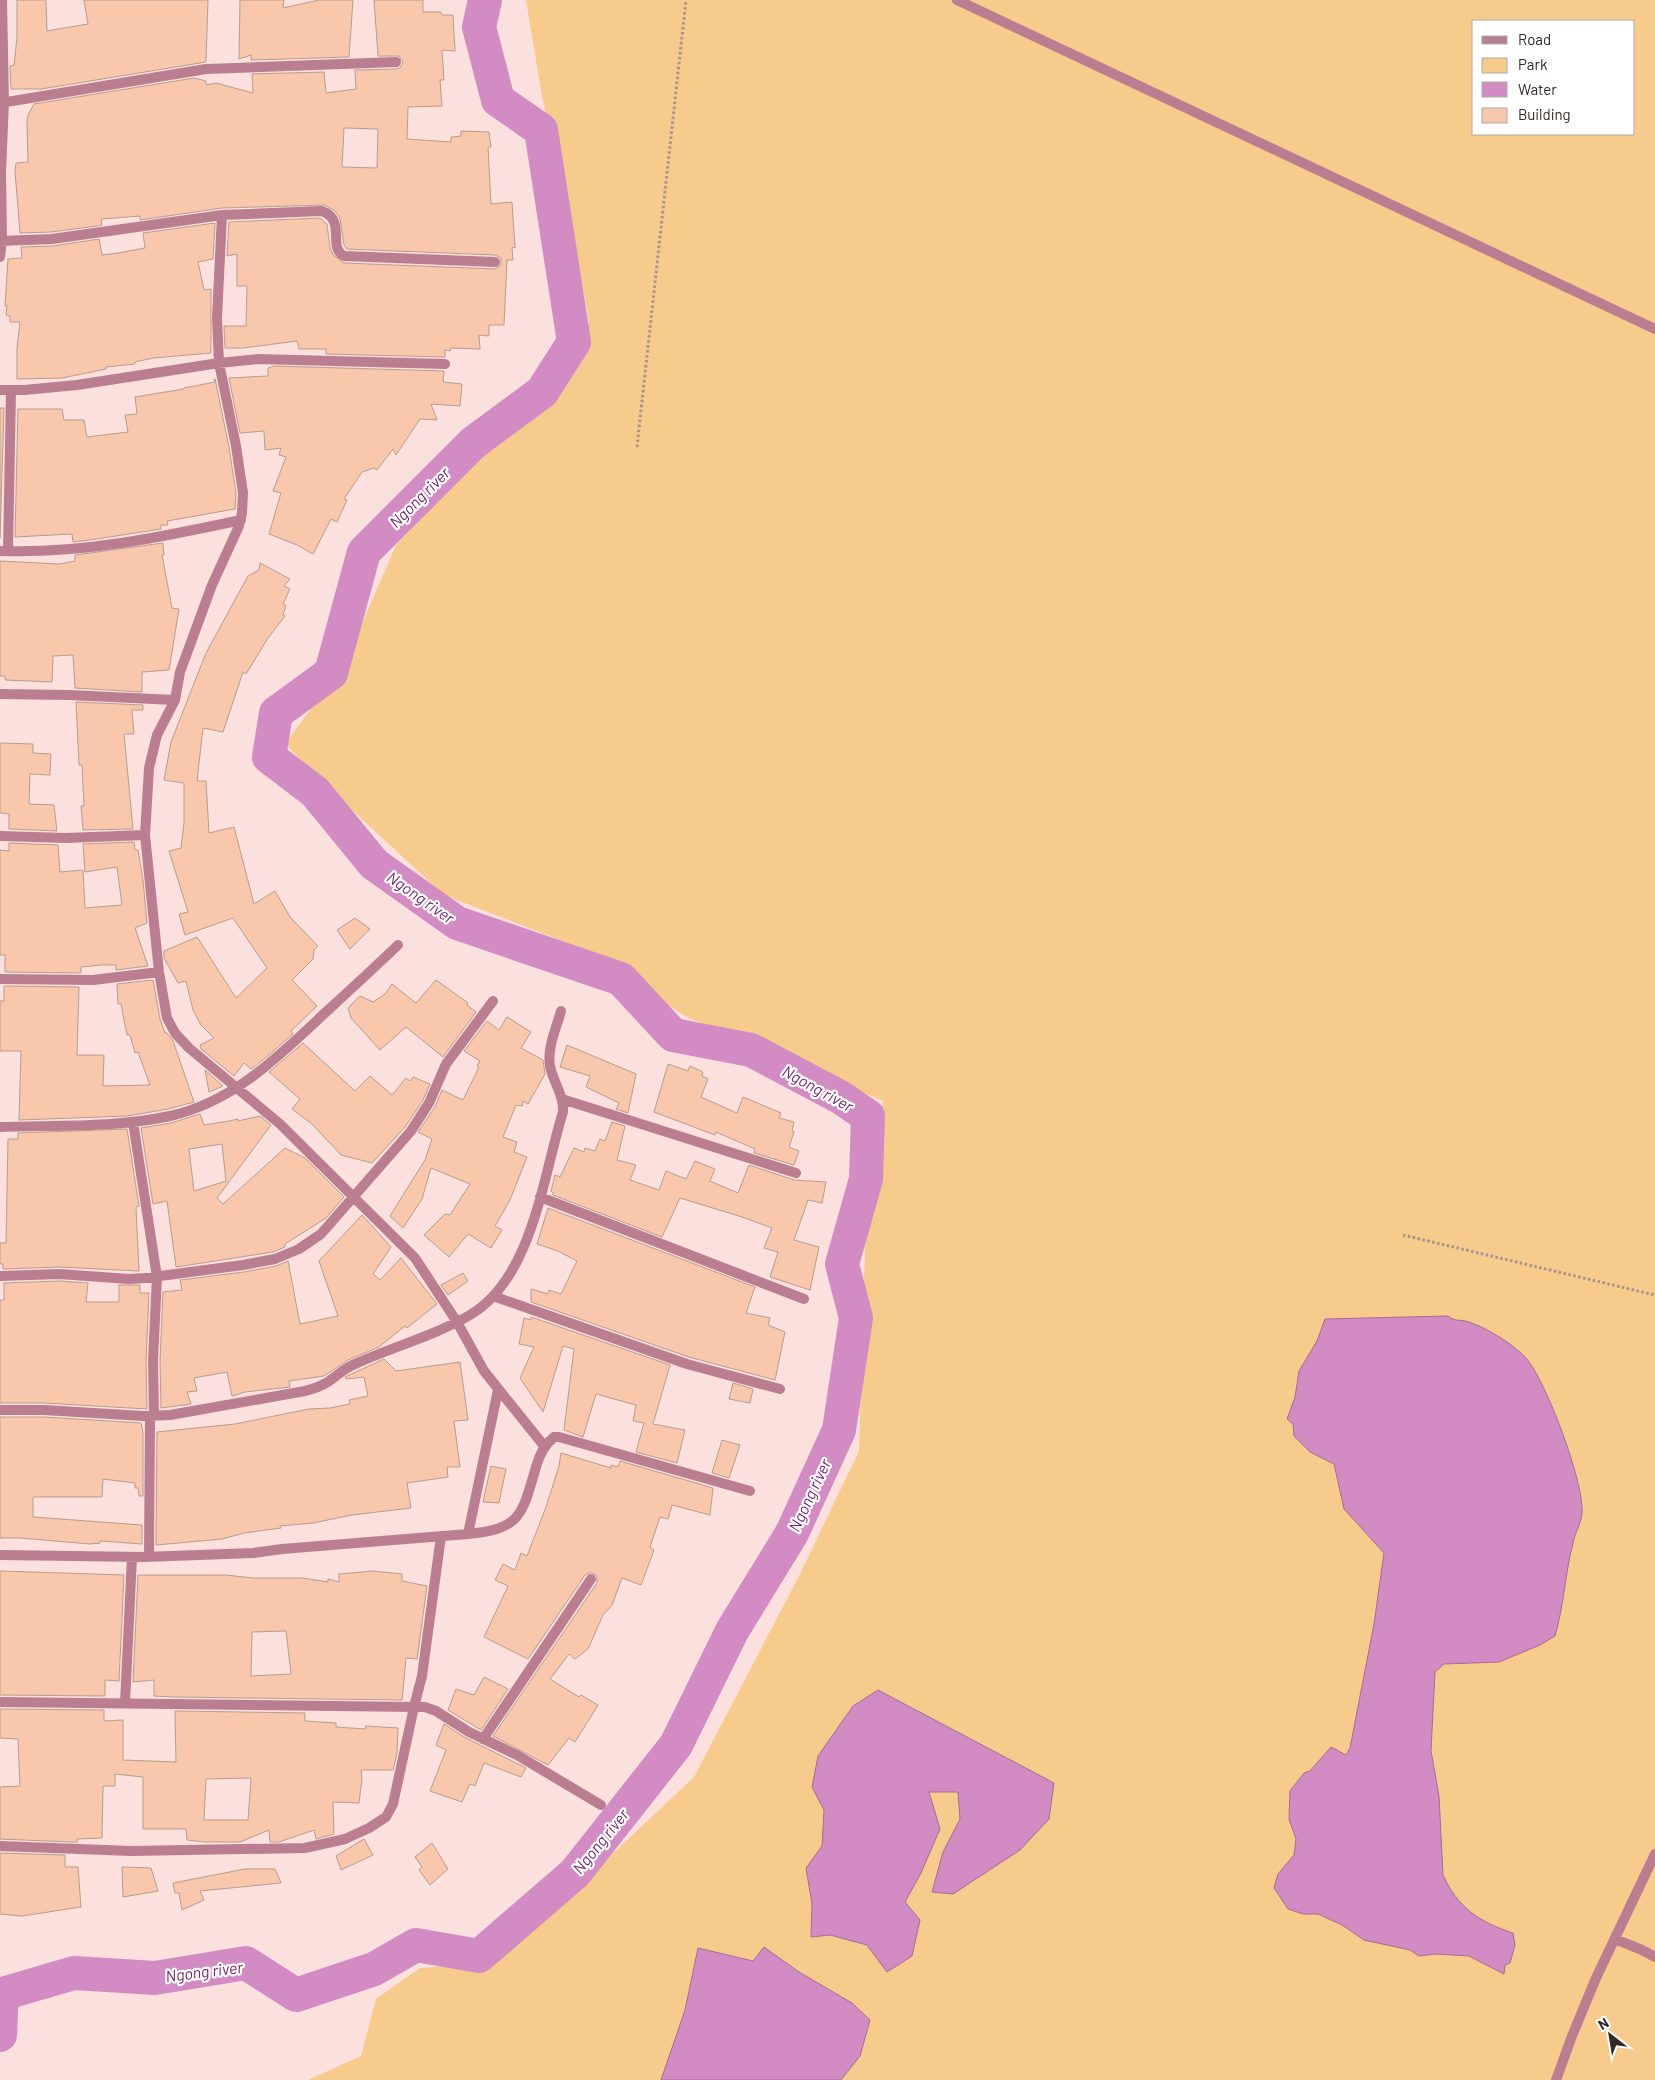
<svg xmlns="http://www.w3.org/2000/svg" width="1655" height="2080" font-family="Barlow,sans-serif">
<rect width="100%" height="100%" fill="#fbe0dd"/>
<path fill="#f7cb8c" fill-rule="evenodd" d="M526,0H1655V2080H308L361,2056L376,1999L420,1968L498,1962L694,1777L799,1576L859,1451L865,1248L883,1101L687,1017L560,940L444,895L327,787L285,744L346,661L396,545L480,456L575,372L589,321L577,255L542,96ZM1474,21H1634V134H1474Z"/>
<path fill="#d38bc4" stroke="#a36d95" d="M1448,1316C1455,1322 1460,1319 1469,1322C1487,1328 1513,1344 1526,1358C1546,1381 1585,1484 1582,1514C1581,1523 1575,1533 1573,1543C1565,1573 1564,1606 1555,1636L1540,1645L1499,1662L1444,1664L1435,1672L1431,1751L1439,1796L1443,1875C1458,1908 1479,1922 1513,1933L1515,1945L1510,1963L1505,1965L1504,1974L1469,1956L1436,1954L1419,1956L1410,1950L1364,1940L1342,1925L1318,1914H1303L1288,1909L1274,1888L1278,1874L1294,1855L1296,1839L1289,1819L1290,1791L1304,1773L1310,1771L1331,1747L1346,1755L1350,1748L1374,1624L1384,1553L1344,1509L1334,1464L1310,1452L1294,1436L1293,1424L1287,1419L1295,1397L1299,1371L1317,1341L1325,1319Z
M878,1690L1054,1783L1049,1819L1020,1850L953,1894L932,1892L943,1852L960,1819L958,1792H929L940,1829L921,1873L905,1902L920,1920L912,1956L887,1972L867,1945L830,1935L811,1937L812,1904L806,1868L822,1846L824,1810L812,1787L818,1756L853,1706Z
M764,1947L799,1972L852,2003L870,2020L860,2056L841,2080H661L685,2010L698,1948L753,1961Z"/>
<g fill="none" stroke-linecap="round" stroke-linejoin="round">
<path stroke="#d38bc4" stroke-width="34" d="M0,2035L2,1994L74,1973L155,1978L246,1963L296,1995L374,1969L416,1945L479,1956L575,1873L676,1745L732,1631L792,1533L839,1430L856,1318L842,1264L866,1179L868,1116L840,1097L751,1050L673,1035L621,979L457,923L374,864L315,792L269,757L276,713L331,673L364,552L473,443L542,392L574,342L541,130L498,100L479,27L485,0"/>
</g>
<path fill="#f9c7ab" stroke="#b79d8e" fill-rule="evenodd" d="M17,0H46L47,31L88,24L84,0H208L206,62L41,89H11L10,66L14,65L17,38Z
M240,0H284L283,8L319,0H353L349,57L251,60V55L239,59Z
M374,0H423V12H441L442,15H453L455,51L442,50L444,80H440L442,106L408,107L407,139L451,142V137L461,136V131L489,132L491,147H488L491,204L512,202L515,248L512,247L513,260H507L504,325H489V336L479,335L480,349L451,348L450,351L445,350V357L326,354V349H299L297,341L243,348H225L224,326H246L247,286H237V254L227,256L229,222L320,218L327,224L330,248L333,255L344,263L495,269L501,265V258L495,255L347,249L344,245L340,218L335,211L325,205L222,208L140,220V216L101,219L102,225L97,226L51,232L20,233L15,171L16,163L28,162L27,124L28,115L34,104L194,78L206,81V85L216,83L253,93L252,74L324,72L326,93L356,89L355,70L396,69L400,68L403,62L399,56H378ZM344,128L378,129L377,168L342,167Z
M215,223L213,259L198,262L204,290L211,289V353L153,358L135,362V364L106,367V369L62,378L17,379V348L20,322H10V316L6,315L7,306H5L8,259L22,258L21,247L53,246L99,239L102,255L118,253L145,248L143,233Z
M274,366L444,371L443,382L462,384L460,406L431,404L437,420L420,419L396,455L393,449L377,470L374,468L362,472L344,499L347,500L337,522L331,519L313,554L297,545L269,534L281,493L273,491L286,457L279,455L281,448L265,450L264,431L240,433L229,378L268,376V368Z
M214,379H215L229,447L236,493L235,509L167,521L168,525H161V529L90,540L73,542L72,534L15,537L18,409H62L64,420H84L87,437L128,432L125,415L137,414L135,397L184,389V388L215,382Z
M0,408H4L0,538Z
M163,543L164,555H162L172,608L179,609L169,670L142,672V692L75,688L73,655L53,656L52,682L5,680V676H0V561L59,564L75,561V555Z
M260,563L290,579L284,586L290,589L283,604L286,606L283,615L285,616L268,638L246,674L243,672L223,732L203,728L197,781H206L209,833L234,827L254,904L275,891L290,917L318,946L314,950L313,959L292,980L317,1006L291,1031L293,1034L269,1055L251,1069L244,1063L234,1076L201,1049L200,1045L214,1038L201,1025L193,1010L186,981L178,983L164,958V951L197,937L236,998L267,968L233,918L185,935L179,914L188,912L169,851L181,848L184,823V783L164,780L171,742L206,653L248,576L259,570Z
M76,702L143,705V710H132L134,734H124L133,829L83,830L81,806H84L82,765H79Z
M0,743L33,744V753L51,754L50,775L30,774L29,804L54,805L57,831L9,829V814L0,813Z
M134,842L135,850H138L143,880L147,923L135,928L148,966L116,970V965H101L81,967V973L5,972V955H0V850L9,851V843L58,845L60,872L83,870L85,908L122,905L117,867L85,872L83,844Z
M355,918L370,929L350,949L337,930Z
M153,980L160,1019L165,1033H167L173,1041L194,1102L168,1109L127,1116L19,1120L21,1051H0V1001H4V986L79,987L77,1055H104L103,1086L150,1085L138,1052L135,1053L130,1035H127L121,1004H118L117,984Z
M436,980L468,1003L467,1005L476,1012L443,1057L406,1027L380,1050L351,1018L348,1008L360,996L373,1002L385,994L392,984L416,1003Z
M507,1017L531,1032L521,1048L543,1060L545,1074L528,1104L523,1101L522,1106L516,1105L503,1137L517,1142L514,1152L527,1157L510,1200L495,1226L502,1230L491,1248L468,1234L449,1257L424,1235L445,1214L450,1215L470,1184L431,1168L422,1199L403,1228L390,1216L425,1160L432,1139L418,1132L435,1107L442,1090L463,1100L479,1067L477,1066L480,1061L464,1051L487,1021L499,1030Z
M303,1043L355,1091L370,1076L392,1095L406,1078L410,1081L413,1077L430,1084L423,1100L405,1127L372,1163L341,1155L312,1124L292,1109L300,1099L269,1072Z
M567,1045L636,1074L628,1113L616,1109L619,1103L586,1087L590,1076L560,1067Z
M668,1064L688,1071L690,1066L703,1072L702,1076L708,1079L701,1097L737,1113L743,1097L781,1113L779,1118L794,1122L792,1131L794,1132L789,1147L799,1151L794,1165L754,1153L755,1149L716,1132L715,1135L654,1112Z
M205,1070L223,1086L209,1092Z
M200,1114L204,1125L229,1121L238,1119V1121L260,1116L271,1125L217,1198L223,1204L285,1148L305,1158L344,1197L326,1218L285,1244V1247L273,1252L176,1267L167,1201L153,1204L141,1128L171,1123ZM222,1144L226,1181L194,1191L189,1149Z
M612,1122L625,1126L617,1160L636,1165L630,1180L659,1190L666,1171L686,1179L695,1161L715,1169L710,1181L738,1193L749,1165L794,1180L826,1182L822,1203L808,1200L794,1240L819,1247L810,1290L770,1277L778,1252L764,1248L772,1228L742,1217L680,1198L662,1237L553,1195V1193L551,1191L555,1175L560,1177L574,1148L584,1152L585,1148L595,1151L600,1139L605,1141Z
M127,1129L139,1206L136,1207L139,1271L59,1267L3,1269V1264H0V1243H6L8,1139H18V1133Z
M548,1208L755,1287L746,1313L770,1318L768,1325L785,1332L775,1380L689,1357L531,1302V1289L548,1294L549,1290L561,1294L577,1261L558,1251L537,1244Z
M362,1215L391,1247L373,1274L380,1280L401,1258L437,1304L407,1328L405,1326L379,1347L348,1360L324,1376L289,1381L290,1387L245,1392L232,1396L227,1372L194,1378L197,1391L187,1392L191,1404L161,1408L160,1360L163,1292L182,1290L180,1280L244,1272L276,1266L288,1261L300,1324L338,1316L319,1261Z
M463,1273L468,1281L448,1295L441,1285Z
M59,1281L88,1283L86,1302H119V1285H140V1293H149L146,1360L147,1409L44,1403H0V1300H4V1283Z
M531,1317L670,1365L653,1424L685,1430L677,1463L636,1452L644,1423L633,1421L636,1405L596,1394L583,1437L564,1430L574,1349L563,1346L543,1412L520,1378L534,1347L519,1344L524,1318L531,1320Z
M384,1359L396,1371L460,1362L468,1420L454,1421L460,1467H447L448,1477L407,1483L411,1508L352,1515L313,1523L280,1526L281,1528L244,1533L222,1539L156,1545L157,1432L235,1424L309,1409L330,1408L350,1404L349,1400L368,1396L364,1377L346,1379L345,1377Z
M733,1383L753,1389L750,1403L729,1399Z
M0,1417H44L141,1423L143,1432V1496H139L138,1488H135V1483L103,1479L102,1497H33V1517L142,1525V1544L100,1541V1543L90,1544L20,1538H0Z
M722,1440L740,1445L729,1478L712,1473Z
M561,1453L611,1468V1465L618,1467L620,1461L713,1488L710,1515L672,1505L668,1519L660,1517L650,1547L654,1550L641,1585L622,1578L612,1605L603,1615L588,1649L575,1659L569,1654L550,1679L579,1697L581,1695L598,1705L575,1742L569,1738L548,1765L493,1736L597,1583V1576L591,1572L585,1575L528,1659L484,1637L508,1586L495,1580L503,1564L515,1570L521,1553L527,1556L546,1507L559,1466Z
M491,1466L506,1469L499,1503L483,1502Z
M0,1571L124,1575L119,1681L105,1680V1696L0,1695Z
M373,1571L402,1574V1581L427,1586L417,1659L406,1658L402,1700L173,1697L154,1696V1680L133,1682L138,1575H226L253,1578H302L328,1582V1579L339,1582V1574ZM286,1631L291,1674L251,1676L252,1632Z
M484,1677L508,1689L481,1730L448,1710L456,1689L474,1695Z
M0,1709L104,1710V1721L123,1720V1760L176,1762L175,1711L305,1713V1721L336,1723V1727L365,1729L366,1726L398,1728L397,1753L393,1770H361L362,1779L359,1803L333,1802L334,1834L316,1839L314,1830L279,1842H270L269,1830L240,1842H205L187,1840L186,1829H143V1777L115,1774V1786H103L102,1838L77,1839V1842H70L0,1839V1787L20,1786L18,1739L0,1738ZM251,1778L248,1820H204L206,1779Z
M444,1724L466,1738L526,1768L521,1777L484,1763L475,1786L470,1784L462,1802L430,1791L446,1750L436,1745Z
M364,1839L373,1855L341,1870L336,1856Z
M432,1843L448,1869L430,1885L419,1870L422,1867L415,1857Z
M0,1853L65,1855V1867H78L81,1907L22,1916L0,1914Z
M122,1867L151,1868L158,1891L123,1897Z
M245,1869H275L281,1883L200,1891L204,1900L182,1910L179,1893H175L173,1883Z"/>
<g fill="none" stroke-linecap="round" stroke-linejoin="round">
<path stroke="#a79290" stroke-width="3" stroke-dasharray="2.5 2.5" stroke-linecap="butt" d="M637,447L686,0
M1403,1235L1655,1295"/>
<path stroke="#bb7e90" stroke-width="10" d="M957,0L1655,329
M0,103L206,69L396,62
M0,241L52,239L222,215L322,211C347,220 327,248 344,256L495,262
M0,257L2,240L1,172L4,102L2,0
M0,390H24L77,385L219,363L258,359L445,364
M0,551C81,554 162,537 241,520
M8,551L11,390
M0,694L69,695L175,700
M145,835L149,768L157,735L175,700L180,672L212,585L239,526L242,513L243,493L236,446L219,363L217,318L222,215
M0,836L66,838L145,835L159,972L167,1018L175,1033L189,1048L280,1124L415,1258L457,1322L484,1371L545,1447
M0,979L93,980L159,972
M562,1099L796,1173
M133,1122L157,1277L153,1360L154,1416
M0,1127C57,1125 114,1128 170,1116C234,1102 280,1055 326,1012C350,990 374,968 398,945
M540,1197L804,1299
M0,1276L59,1274L129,1279L145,1278L243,1265L275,1259L299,1249L321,1234L411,1131L429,1103L446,1064L493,1001
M493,1296L687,1364L780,1389
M0,1410H44L143,1416L170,1415L305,1391C312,1389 320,1387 326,1383C336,1377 344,1368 355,1364C392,1347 434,1336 470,1315C533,1278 543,1175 563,1112C564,1095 553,1082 550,1066C547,1048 556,1029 561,1011
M468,1534L498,1390
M0,1555L144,1557L253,1553L282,1549L468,1534C522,1529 522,1514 536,1467C539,1456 544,1445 554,1437H559L750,1491
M149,1557L150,1416
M0,1702L414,1707L422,1676L441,1536
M125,1703L132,1557
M483,1739L591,1579
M0,1846L131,1851L305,1848L345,1839L369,1828L386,1817L393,1804L414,1707H425L436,1711L469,1732L517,1755L601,1805
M1615,1939L1642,1950L1655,1957
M1556,2080L1572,2036L1596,1978L1655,1854"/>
</g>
<g text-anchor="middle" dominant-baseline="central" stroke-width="4.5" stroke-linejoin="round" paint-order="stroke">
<g font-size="16" font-style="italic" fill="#79256c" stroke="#fff">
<text transform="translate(419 497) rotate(-45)">Ngong river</text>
<text transform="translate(421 897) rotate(35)">Ngong river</text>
<text transform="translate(818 1088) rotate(29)">Ngong river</text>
<text transform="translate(809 1495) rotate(-65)">Ngong river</text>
<text transform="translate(600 1841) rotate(-51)">Ngong river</text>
<text transform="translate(204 1971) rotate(-7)">Ngong river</text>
</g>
</g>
<rect x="1472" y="20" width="162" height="115" fill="#ffffff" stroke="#aea9a8"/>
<rect x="1482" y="36" width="25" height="8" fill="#bb7e90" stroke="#aea9a8"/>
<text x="1518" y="45" font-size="15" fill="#342826">Road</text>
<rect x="1482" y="58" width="25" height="15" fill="#f7cb8c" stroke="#aea9a8"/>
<text x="1518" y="70" font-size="15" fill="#342826">Park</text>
<rect x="1482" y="82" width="25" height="15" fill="#d38bc4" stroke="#aea9a8"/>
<text x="1518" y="95" font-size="15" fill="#342826">Water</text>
<rect x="1482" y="108" width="25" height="15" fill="#f9c7ab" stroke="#aea9a8"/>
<text x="1518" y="120" font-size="15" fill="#342826">Building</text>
<g transform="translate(1610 2035) rotate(329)" stroke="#ffffff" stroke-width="4" paint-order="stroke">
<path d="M0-4L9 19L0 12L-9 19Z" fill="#342826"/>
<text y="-8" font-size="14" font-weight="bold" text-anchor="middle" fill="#342826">N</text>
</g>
</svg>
